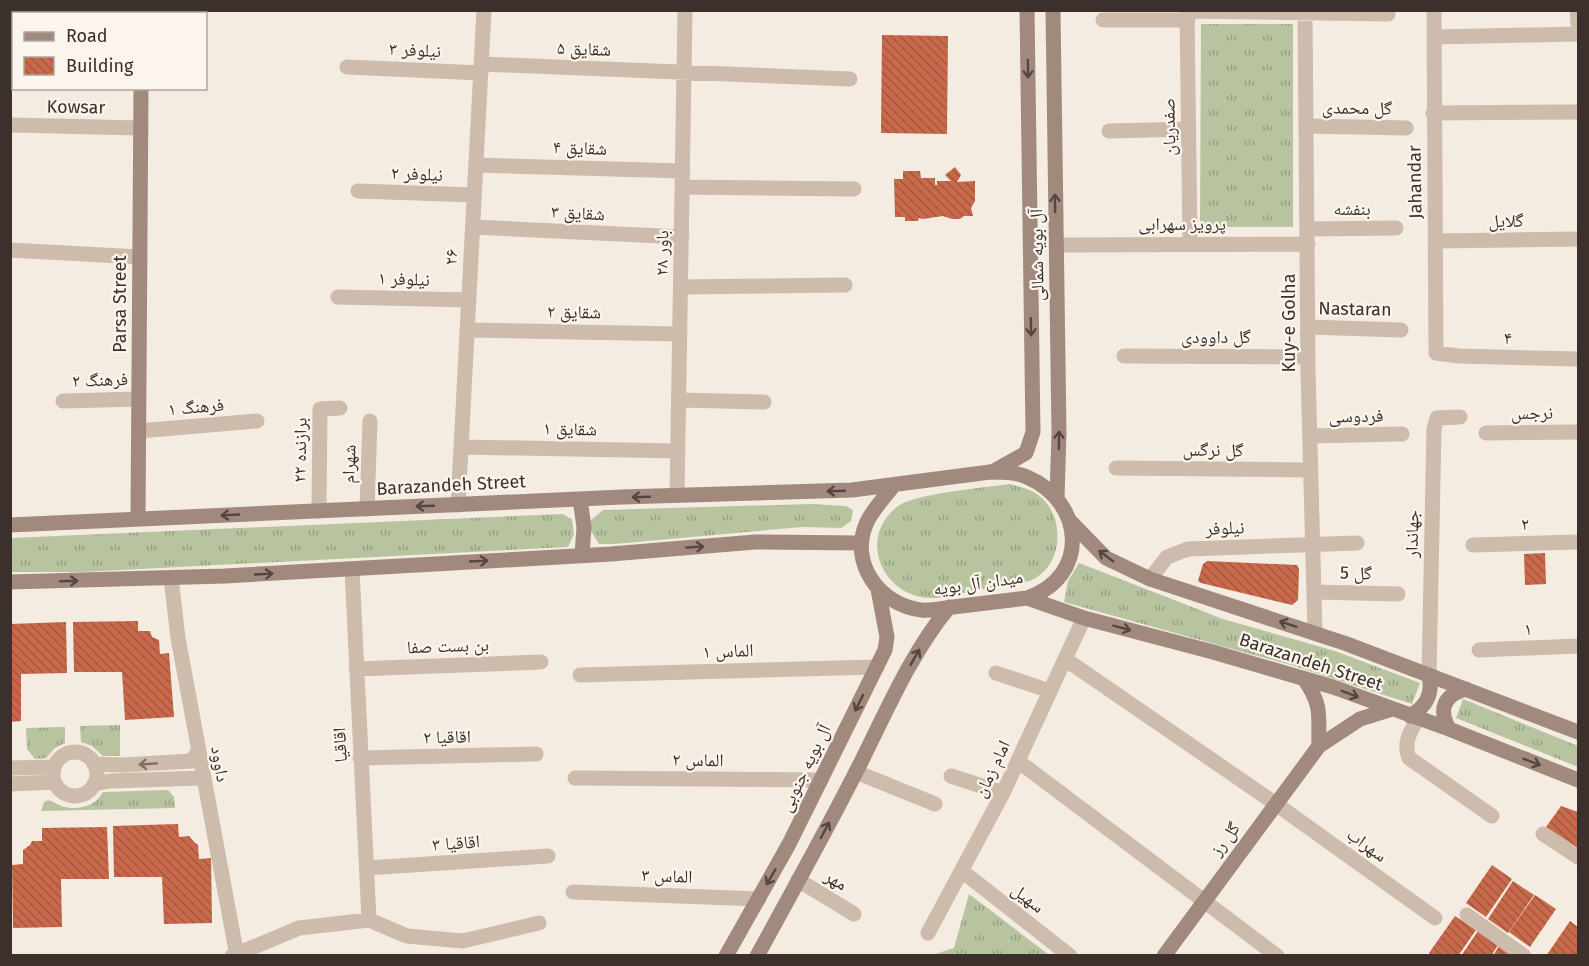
<svg xmlns="http://www.w3.org/2000/svg" width="1589" height="966" font-family="'Fira Sans','Noto Naskh Arabic',sans-serif">
<defs>
<pattern id="grass-tufts" width="24" height="20" patternUnits="userSpaceOnUse" patternTransform="scale(1.5)"><rect width="24" height="20" fill="#b8c4a0"/><path d="M3 7l-1-3M5 7V3M7 7l1-3M15 17l-1-3M17 17v-4M19 17l1-3" fill="none" stroke="#97a083"/></pattern>
<pattern id="building-back-hatch" width="6" height="6" patternUnits="userSpaceOnUse" patternTransform="scale(1.5)"><rect width="6" height="6" fill="#c8694b"/><path d="M-1 5l2 2M0 0l6 6M5-1l2 2" fill="none" stroke="#a4573f"/></pattern>
</defs>
<rect width="100%" height="100%" fill="#f4ebe1"/>
<path fill="url(#grass-tufts)" d="M1201,24H1293V227H1200Z
M1009,484C1021,487 1032,489 1042,498C1065,520 1063,565 1032,580C1025,583 1014,583 1005,585C984,589 964,593 943,597C887,607 853,540 898,506C916,493 984,488 1009,484Z
M810,504L846,506L853,510L851,521L841,528L802,527L614,544H599L591,531V520L603,510Z
M562,514L572,519L574,534L568,547L83,572H11V538Z
M1079,563L1223,619L1335,651L1420,683L1412,704L1294,666L1064,602L1068,581Z
M1463,699L1578,746V767L1456,718Z
M120,725V756H103L92,746L81,742L80,726Z
M65,727V743L55,748L46,758L35,759L27,749L26,728Z
M168,790L174,797L175,808L41,811L44,802C52,798 53,803 61,806C77,811 95,807 103,792Z
M969,894L1049,955H932L954,948Z"/>
<path fill="url(#building-back-hatch)" d="M882,35L948,36L947,134L881,133Z
M955,167L961,175L957,182L975,181V201L971,208L973,216H964L960,219H952L943,216L923,219L919,218L918,221H905V217H895L894,179H903V171H920L921,178H935V185H937V181H951L945,175Z
M1545,553L1546,584L1525,585L1524,554Z
M1207,561L1297,565L1299,569L1298,600L1292,605L1201,583L1198,581L1203,564Z
M138,621V631H150L152,637L159,640L160,654L169,653L174,717L125,720L122,672H74L73,622Z
M66,622L67,673L21,674V721L10,722V624Z
M1561,806L1578,812V848L1546,827Z
M178,824L179,837L189,836L194,842L198,845L199,859L211,858L212,923L164,924L162,877H114L113,826Z
M107,827L109,879H61L62,927L13,928L12,865L23,864V850L30,845L32,841H42V828Z
M1492,865L1512,879L1486,917L1466,903Z
M1513,881L1534,895L1508,933L1488,919Z
M1535,895L1556,909L1530,947L1509,932Z
M1455,916L1476,930L1458,956H1433L1429,953Z
M1570,921L1578,927V952L1576,956H1546Z
M1478,931L1498,945L1491,956H1461Z
M1499,946L1513,956H1493Z"/>
<g fill="none" stroke-linecap="round" stroke-linejoin="round">
<path stroke="#cdbbac" stroke-width="15" d="M1187,10L1190,243
M1434,10L1436,353L1459,356L1578,359
M1577,10L1578,23
M1187,11L1388,14
M1305,13L1308,370L1315,633
M1103,20H1188
M1435,37L1578,34
M10,57H14
M481,64L850,79
M347,67L481,73
M1433,113L1578,112
M10,125L141,128
M1307,126L1406,128
M1109,131L1189,129
M476,165L683,171
M682,187L854,189
M358,191L474,195
M473,227L682,237
M1308,229L1396,228
M1435,241L1578,239
M1056,245L1308,244
M10,250L140,257
M681,287L845,285
M338,297L469,300
M1308,327L1401,330
M467,330L680,334
M1124,356L1308,357
M679,400L764,402
M63,401L139,399
M139,431L257,421
M1486,433L1578,432
M1310,436L1402,434
M461,447L678,451
M1116,468L1311,470
M677,495L685,10
M458,505L484,10
M367,509L370,421
M319,511L320,409L340,408
M1473,545L1578,542
M352,569L369,920
M171,578L178,638L237,956
M1150,579L1167,557L1188,549L1357,543
M1314,592L1398,594
M1479,650L1578,646
M1065,659L1276,804L1435,918
M356,669L541,662
M996,673L1050,691
M580,675L877,667
M1429,675L1434,429L1437,418L1460,417
M1418,718C1410,732 1403,743 1409,758L1492,816
M53 774a22 22 0 1 1 44 0a22 22 0 1 1-44 0Z
M360,758L536,754
M1018,761L1277,956
M94,764L123,765L192,761L198,751
M10,768L54,767
M856,772L935,804
M951,776L1003,793
M575,778L821,780
M10,784L54,782
M94,784L110,781L203,778
M1543,834L1578,857
M367,868L548,856
M962,871L1070,956
M798,880L854,914
M573,892L759,899
M1467,915L1524,956
M928,933L1003,793L1084,618
M232,956L299,928L369,920L407,936L463,941L539,923"/>
<path stroke="#a18a7d" stroke-width="15" d="M1053,10L1059,433L1057,498
M142,14V10
M992,472L1026,453L1033,432L1027,10
M580,499L584,527L582,555
M138,519L141,88
M1070,521L1106,558L1150,579L1347,644L1578,732
M10,525L622,497L852,490L990,472C1003,472 1015,472 1027,477C1085,502 1090,577 1027,598C1002,601 977,604 953,607C943,608 931,611 921,610C880,605 848,563 867,522C873,509 885,497 894,485
M10,582L225,576L611,554L755,542L861,543
M1027,598L1084,618L1213,652L1333,687L1449,729L1578,780
M1304,679C1323,706 1318,715 1319,746
M1410,716C1427,706 1433,694 1429,675
M1449,729C1438,709 1444,695 1466,689
M726,956L789,844L885,650L887,637L878,589
M757,956C791,894 825,833 857,770C885,715 909,656 949,607
M1164,956L1319,746L1360,719L1392,709"/>
</g>
<defs><path id="oneway-shaft" d="M-6 0H5M1.5-3L5.5 0L1.5 3" fill="none" stroke-width="1.6" stroke-linecap="round" stroke-linejoin="round" transform="scale(1.5)"/></defs>
<g stroke="#544640">
<use href="#oneway-shaft" transform="translate(1028 69) rotate(89)"/>
<use href="#oneway-shaft" transform="translate(1055 203) rotate(-91)"/>
<use href="#oneway-shaft" transform="translate(1031 327) rotate(89)"/>
<use href="#oneway-shaft" transform="translate(1059 440) rotate(-89)"/>
<use href="#oneway-shaft" transform="translate(836 491) rotate(178)"/>
<use href="#oneway-shaft" transform="translate(641 497) rotate(178)"/>
<use href="#oneway-shaft" transform="translate(425 506) rotate(178)"/>
<use href="#oneway-shaft" transform="translate(230 515) rotate(177)"/>
<use href="#oneway-shaft" transform="translate(695 547) rotate(-4)"/>
<use href="#oneway-shaft" transform="translate(1106 556) rotate(-143)"/>
<use href="#oneway-shaft" transform="translate(479 561) rotate(-3)"/>
<use href="#oneway-shaft" transform="translate(264 574) rotate(-3)"/>
<use href="#oneway-shaft" transform="translate(69 581) rotate(-2)"/>
<use href="#oneway-shaft" transform="translate(1288 624) rotate(-162)"/>
<use href="#oneway-shaft" transform="translate(1122 628) rotate(15)"/>
<use href="#oneway-shaft" transform="translate(915 657) rotate(-60)"/>
<use href="#oneway-shaft" transform="translate(1350 694) rotate(21)"/>
<use href="#oneway-shaft" transform="translate(859 703) rotate(116)"/>
<use href="#oneway-shaft" transform="translate(1532 762) rotate(21)"/>
<use href="#oneway-shaft" transform="translate(825 830) rotate(-62)"/>
<use href="#oneway-shaft" transform="translate(771 877) rotate(120)"/>
</g>
<use stroke="#7d6f65" href="#oneway-shaft" transform="translate(148 764) rotate(176)"/>
<g text-anchor="middle" dominant-baseline="central" stroke-width="4.5" stroke-linejoin="round" paint-order="stroke">
<g font-size="18" fill="#3b302b" stroke="#fbf5ee">
<text transform="translate(584 49) rotate(2)">شقایق ۵</text>
<text transform="translate(415 50) rotate(3)">نیلوفر ۳</text>
<text transform="translate(76 107) rotate(1)">Kowsar</text>
<text transform="translate(1357 108) rotate(1)">گل محمدی</text>
<text transform="translate(1169 127) rotate(-91)">صفدریان</text>
<text transform="translate(580 148) rotate(2)">شقایق ۴</text>
<text transform="translate(417 174) rotate(2)">نیلوفر ۲</text>
<text transform="translate(1415 182) rotate(-91)">Jahandar</text>
<text x="1352" y="209">بنفشه</text>
<text transform="translate(578 213) rotate(3)">شقایق ۳</text>
<text transform="translate(1506 221) rotate(-1)">گلایل</text>
<text x="1182" y="224">پرویز سهرابی</text>
<text transform="translate(662 253) rotate(-89)">باور ۲۸</text>
<text transform="translate(1037 255) rotate(-91)">آل بویه شمالی</text>
<text transform="translate(451 257) rotate(-87)">۲۶</text>
<text transform="translate(404 279) rotate(2)">نیلوفر ۱</text>
<text transform="translate(120 304) rotate(-90)">Parsa Street</text>
<text transform="translate(1355 309) rotate(1)">Nastaran</text>
<text transform="translate(574 312) rotate(1)">شقایق ۲</text>
<text transform="translate(1289 323) rotate(-90)">Kuy-e Golha</text>
<text x="1216" y="337">گل داوودی</text>
<text transform="translate(1508 338) rotate(1)">۴</text>
<text transform="translate(100 380) rotate(-2)">فرهنگ ۲</text>
<text transform="translate(196 407) rotate(-5)">فرهنگ ۱</text>
<text transform="translate(1532 413) rotate(-1)">نرجس</text>
<text transform="translate(1356 416) rotate(-1)">فردوسی</text>
<text transform="translate(570 429) rotate(1)">شقایق ۱</text>
<text transform="translate(300 450) rotate(-89)">برازنده ۲۲</text>
<text transform="translate(1213 450) rotate(1)">گل نرگس</text>
<text transform="translate(349 464) rotate(-88)">شهرام</text>
<text transform="translate(451 485) rotate(-3)">Barazandeh Street</text>
<text transform="translate(1525 524) rotate(-2)">۲</text>
<text transform="translate(1225 528) rotate(-2)">نیلوفر</text>
<text transform="translate(1412 534) rotate(-89)">جهاندار</text>
<text transform="translate(1356 573) rotate(2)">گل 5</text>
<text transform="translate(978 583) rotate(-8)">میدان آل بویه</text>
<text transform="translate(1528 629) rotate(-2)">۱</text>
<text transform="translate(448 646) rotate(-2)">بن بست صفا</text>
<text transform="translate(728 651) rotate(-2)">الماس ۱</text>
<text transform="translate(1311 662) rotate(18)">Barazandeh Street</text>
<text transform="translate(447 737) rotate(-1)">اقاقیا ۲</text>
<text transform="translate(340 745) rotate(-93)">اقاقیا</text>
<text transform="translate(698 760) rotate(1)">الماس ۲</text>
<text transform="translate(220 764) rotate(80)">داوود</text>
<text transform="translate(805 768) rotate(-64)">آل بویه جنوبی</text>
<text transform="translate(992 769) rotate(-64)">امام زمان</text>
<text transform="translate(1225 839) rotate(-53)">گل رز</text>
<text transform="translate(456 843) rotate(-4)">اقاقیا ۳</text>
<text transform="translate(1367 845) rotate(36)">سهراب</text>
<text transform="translate(667 876) rotate(2)">الماس ۳</text>
<text transform="translate(836 880) rotate(31)">مهر</text>
<text transform="translate(1028 898) rotate(38)">سهیل</text>
</g>
</g>
<rect width="1589" height="966" fill="none" stroke="#3b302b" stroke-width="24"/>
<rect x="12" y="12" width="195" height="78" fill="#fbf5ee" stroke="#aea6a0" stroke-width="1.5"/>
<rect x="24" y="32" width="30" height="9" fill="#a18a7d" stroke="#aea6a0" stroke-width="1.5"/>
<text x="66" y="42" font-size="18" fill="#3b302b">Road</text>
<rect x="24" y="57" width="30" height="18" fill="url(#building-back-hatch)" stroke="#aea6a0" stroke-width="1.5"/>
<text x="66" y="72" font-size="18" fill="#3b302b">Building</text>
</svg>
